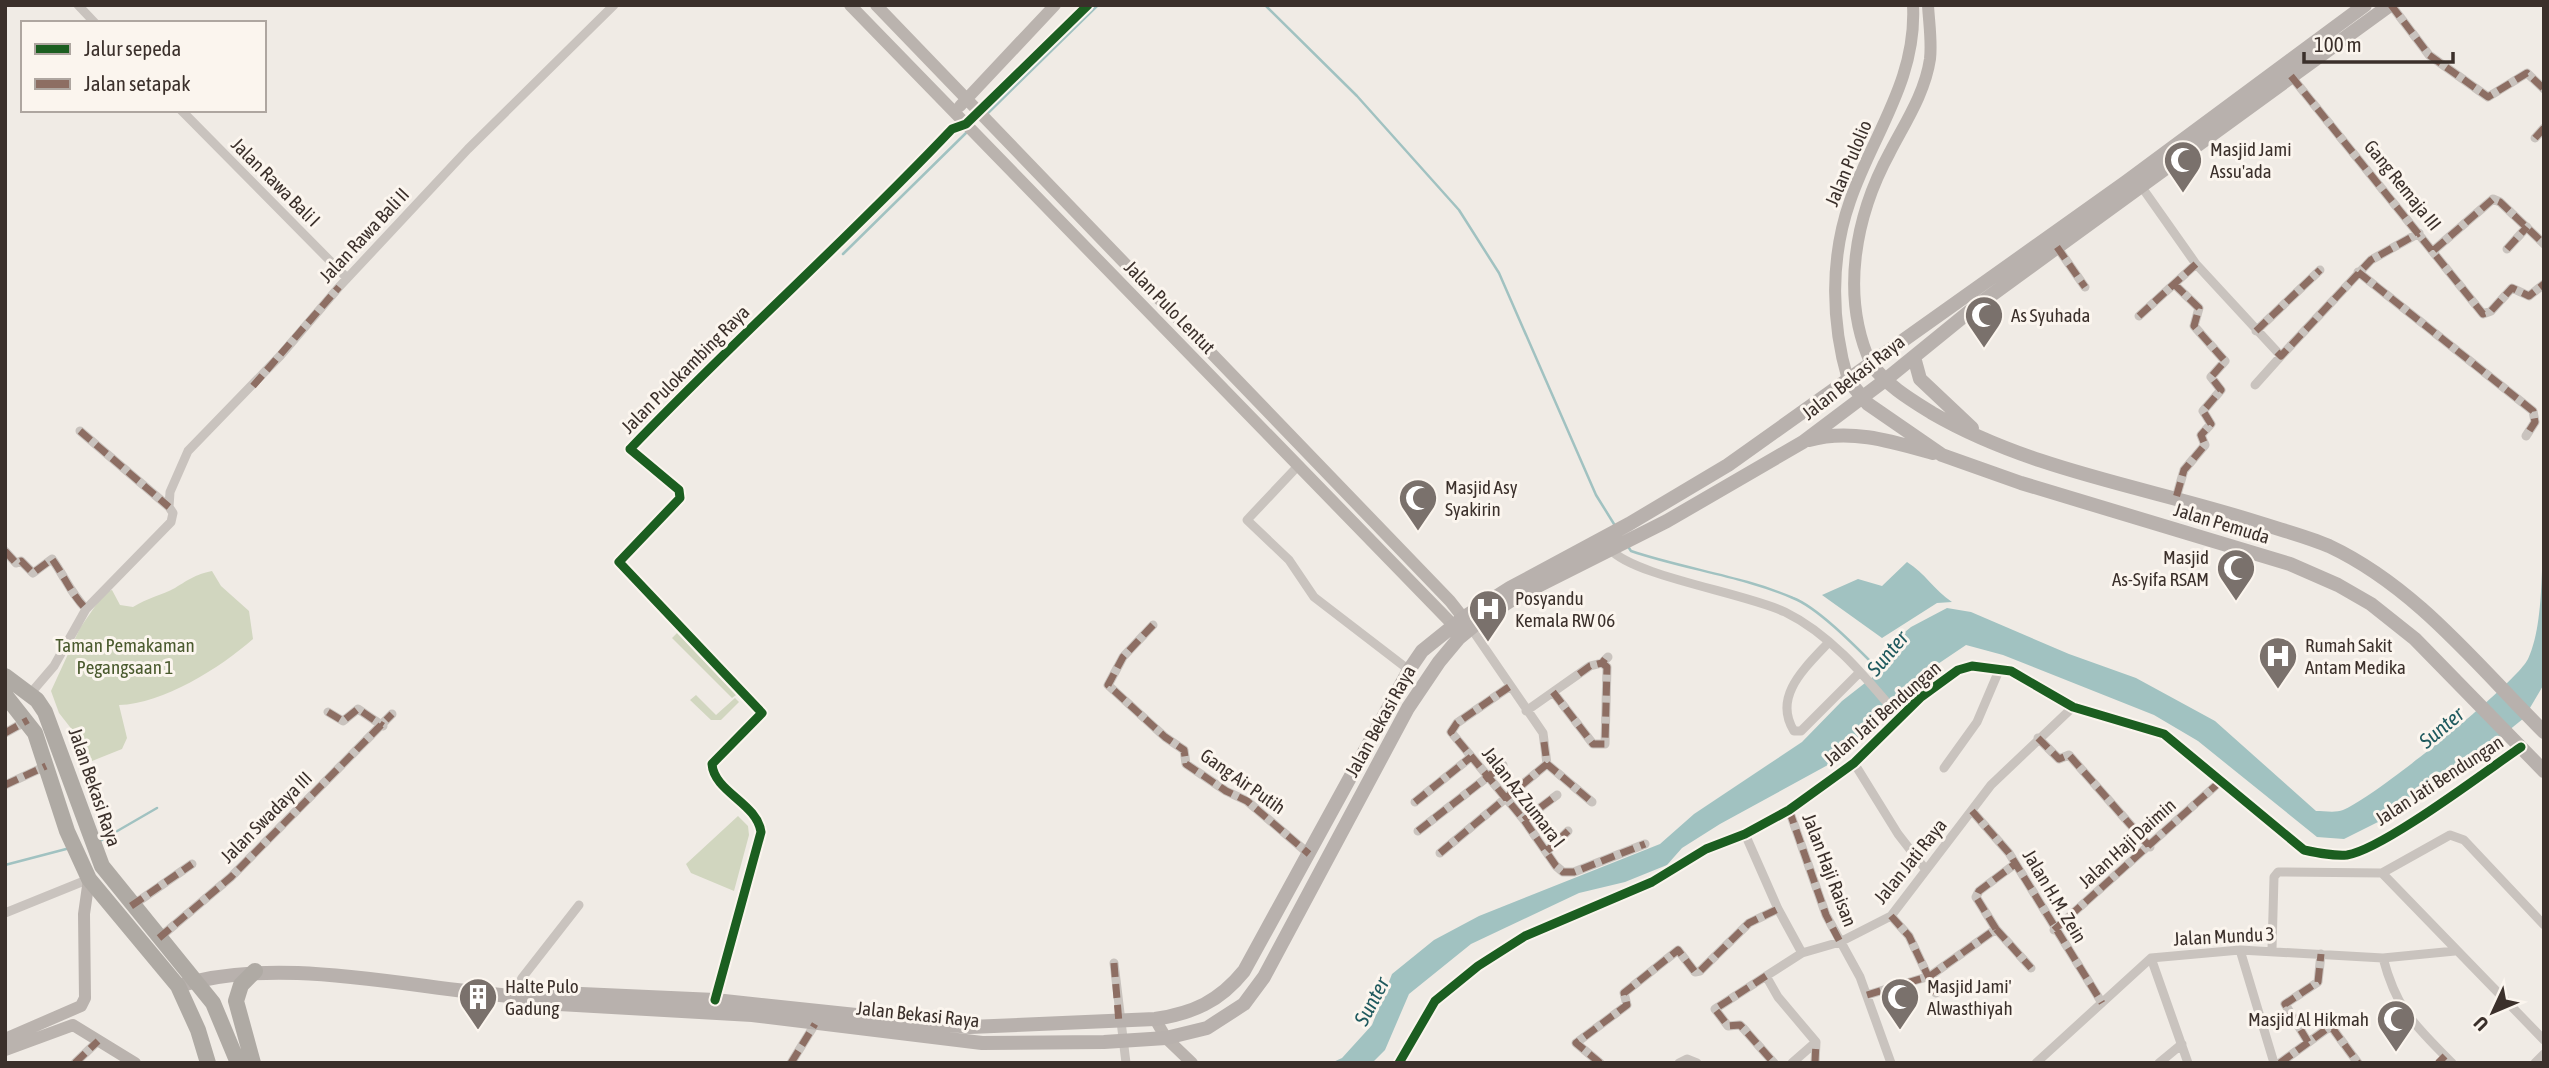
<svg xmlns="http://www.w3.org/2000/svg" width="2549" height="1068" font-family="'Asap Condensed',sans-serif">
<rect width="100%" height="100%" fill="#f0ebe5"/>
<path fill="#d1d6bf" d="M212,571L221,586L249,611L253,639C220,668 163,704 119,705L127,738L122,749L87,763L77,736L59,713L51,691L80,628L105,592L112,590L120,605L133,607C147,598 162,595 175,588C190,579 194,575 212,571Z
M677,633L736,695L732,698L672,638Z
M696,695L716,715L735,698L739,702L721,720H711L690,700Z
M738,816L748,826L749,835L734,891L691,873L686,864Z"/>
<path fill="#a1c2c1" d="M2544,526V684L2524,718L2492,744L2422,787L2382,820L2344,839L2317,837L2198,741L2154,715L2003,655L1966,645L1920,676L1837,760L1720,824L1682,848L1667,865L1625,882L1579,893L1471,944L1409,994L1385,1050L1372,1063H1331L1342,1058L1372,1025L1392,974L1434,940L1479,916L1660,844L1694,814L1802,742L1842,701L1888,665V646L1911,627L1947,608L1971,612L2069,654L2136,678L2215,721L2316,811C2324,811 2336,813 2343,810C2372,799 2515,685 2528,659C2544,625 2541,564 2544,526Z
M1907,562C1925,573 1934,590 1952,602L1937,603L1882,638L1822,595L1858,579L1882,586Z"/>
<g fill="none" stroke-linecap="round" stroke-linejoin="round">
<path stroke="#a1c2c1" stroke-width="2.5" d="M1265,5L1357,96L1459,210L1499,273L1596,495L1614,524
M986,115L1098,5
M843,254L968,131
M1629,548L1631,551C1684,569 1742,576 1793,598C1819,608 1860,651 1880,671
M100,841L157,808
M5,865L70,848"/>
<path stroke="#c9c3be" stroke-width="9" d="M78,5L95,23
M2391,5L2429,55L2488,97L2527,73L2544,89
M2291,76L2483,314L2491,311L2512,288L2529,296L2544,284
M181,110L347,278
M2535,138L2544,128
M2141,186L2196,264L2281,356L2371,260L2419,233
M2057,247L2085,287
M2507,249L2527,227
M2434,250L2493,199L2500,202L2544,244
M2358,272L2533,411L2535,422L2526,436
M2174,284L2199,308L2194,326L2225,361L2211,377L2221,390L2203,411L2211,424L2201,435L2205,445L2184,470L2176,498
M2139,316L2196,264
M2256,331L2320,270
M2255,385L2281,356
M80,431L169,507
M1297,467L1247,520L1289,560L1314,597L1409,670
M169,507L170,492L188,451L280,356L339,287L468,149L614,5
M1610,549C1633,576 1745,593 1785,612C1832,635 1867,679 1899,717
M5,551L16,563L21,561L33,573L52,559C65,577 70,592 86,609
M1153,625L1123,657L1108,685L1165,737L1184,750L1186,764L1226,791L1247,801L1309,854
M1471,628L1543,733L1547,764L1592,802
M1829,642C1806,667 1772,696 1794,731H1801L1860,672
M1509,687L1457,723L1451,732L1524,820L1556,866L1563,872H1574L1645,844
M1553,692L1593,744H1605L1607,667L1602,663
M30,694L54,666L86,609L171,522L173,513L169,507
M1526,711L1590,666L1602,663L1608,657
M328,712L343,721L358,709L383,726
M5,733L28,720
M2038,738L2059,759L2069,755L2150,847
M1854,763L1898,834L1926,870
M1944,768L1977,722L2000,668
M5,785L46,766
M1415,802L1471,757
M1789,810L1826,915L1860,977L1891,1063
M1972,811L2009,853L2102,1003
M1524,820L1557,795
M1418,831L1503,765
M1745,834L1778,909L1802,953
M1547,851L1568,831
M1440,853L1547,764
M2382,873L2544,1040
M133,905L192,864
M5,913L89,879
M1891,916L1909,936L1936,993
M1996,929L2031,968
M2054,930L2222,780
M159,938L231,877L392,714
M2272,949L2274,877L2278,872L2382,873L2450,835L2464,840L2544,925
M2240,950L2274,1063
M2151,958L2188,1063
M2383,958C2397,1011 2415,1025 2452,1063
M1114,963L1126,1063
M1766,976L1715,1009L1728,1026L1740,1025L1744,1029L1774,1063
M1867,995L1930,976L1996,929L1976,897L1979,891L2015,864
M513,997L522,978L579,905
M715,1000L761,832C757,803 714,792 712,764L762,713L619,562L680,498L679,490L630,449C735,339 848,239 952,129L966,124
M2308,1042L2285,1004L2318,982L2321,954
M75,1063L98,1041
M791,1063L815,1024
M1399,1063L1435,1001L1478,966L1525,936L1652,882L1706,849L1745,834L1789,810L1854,763L1921,697L1958,670L1972,666L2011,671L2073,707L2164,734L2304,850C2318,853 2332,856 2347,855C2382,850 2486,771 2521,747
M1600,1063L1576,1043L1627,1005L1624,993L1678,950L1695,972L1700,971L1749,923L1778,909
M1679,1063L1687,1059L1697,1063
M1792,1063L1816,1042L1778,997L1766,976L1802,953L1840,942L1891,916L1991,785L2073,707
M1815,1063L1816,1042
M2036,1063L2151,958L2240,950L2383,958L2455,951
M2159,1063L2182,1044
M2280,1063L2328,1028L2333,1029L2358,1063
M2535,1063L2544,1054"/>
<path stroke="#bab3ae" stroke-width="12" d="M850,5L1460,632
M876,5L1450,601L1468,624
M960,106L1055,5
M973,117L1088,5
M1871,364C1840,296 1855,216 1890,152C1905,123 1925,93 1930,59C1932,42 1929,23 1928,5
M1848,380C1831,322 1830,258 1850,201C1873,134 1917,80 1913,5
M1155,1019L1166,1038L1192,1063
M5,1039L81,1006L85,998L84,914L89,879
M5,1050L73,1025L135,1063"/>
<path stroke="#b8b1ad" stroke-width="14" d="M1914,357L1920,379L1972,428
M1871,364C1888,386 1908,398 1932,413C2034,472 2153,488 2263,524C2285,531 2308,537 2329,546C2416,587 2477,665 2544,732
M1848,380L1868,404L1942,455L2021,483L2290,564L2338,585L2371,604L2415,639L2544,771
M1809,440C1851,428 1894,442 1933,453
M178,986C287,952 425,993 539,998L559,1004L752,1015L982,1043L1104,1042L1166,1038L1207,1028L1244,1004L1264,977L1408,708L1439,662L1459,638L1482,619L1516,597L1667,521L1803,442L1884,381L1975,307L2390,5
M542,998L559,993L715,1000L970,1027L1155,1019C1193,1013 1219,1002 1244,971L1409,670L1422,651L1463,618L1510,588L1629,524L1728,465L2126,182L2365,5"/>
<path stroke="#afaaa4" stroke-width="16" d="M5,676L37,700L45,712L102,866L213,1003L238,1063
M5,695L35,733L67,831L89,879L178,986L198,1030L208,1063
M253,1063L236,1001L241,985L255,971"/>
<path stroke="#8d6e63" stroke-width="7" stroke-dasharray="14 7" stroke-linecap="butt" d="M2391,5L2429,55L2488,97L2527,73L2544,89
M2291,76L2483,314L2491,311L2512,288L2529,296L2544,284
M2535,138L2544,128
M2057,247L2085,287
M2507,249L2527,227
M2434,250L2493,199L2500,202L2544,244
M2358,272L2533,411L2535,422L2526,436
M2174,284L2199,308L2194,326L2225,361L2211,377L2221,390L2203,411L2211,424L2201,435L2205,445L2184,470L2176,498
M2139,316L2196,264
M2256,331L2320,270
M2277,352L2281,356L2371,260L2419,233
M253,386L339,287
M80,431L169,507
M5,551L16,563L21,561L33,573L52,559C65,577 70,592 86,609
M1153,625L1123,657L1108,685L1165,737L1184,750L1186,764L1226,791L1247,801L1309,854
M1579,674L1590,666L1602,663L1605,659
M1509,687L1457,723L1451,732L1524,820L1556,866L1563,872H1574L1645,844
M1553,692L1593,744H1605L1607,667L1602,663
M328,712L343,721L358,709L383,726
M5,733L28,720
M2038,738L2059,759L2069,755L2150,847
M1544,742L1547,764L1592,802
M5,785L46,766
M1415,802L1471,757
M1789,810L1826,915L1840,942
M1972,811L2009,853L2102,1003
M1524,820L1557,795
M1418,831L1503,765
M1547,851L1568,831
M1440,853L1547,764
M131,906L192,864
M1891,916L1909,936L1936,993
M1996,929L2031,968
M2054,930L2222,780
M159,938L231,877L392,714
M1114,963L1119,1023
M1766,976L1715,1009L1728,1026L1740,1025L1744,1029L1774,1063
M1867,995L1930,976L1996,929L1976,897L1979,891L2015,864
M2308,1042L2285,1004L2318,982L2321,954
M75,1063L98,1041
M791,1063L815,1024
M1600,1063L1576,1043L1627,1005L1624,993L1678,950L1695,972L1700,971L1749,923L1778,909
M1815,1063L1816,1042
M2280,1063L2328,1028L2333,1029L2358,1063
M2438,1063L2445,1056"/>
<g stroke="#fbf5ee" stroke-width="13">
<path id="cycleway" d="M715,1000L761,832C757,803 714,792 712,764L762,713L619,562L680,498L679,490L630,449C735,339 848,239 952,129L966,124L1088,5
M1399,1063L1435,1001L1478,966L1525,936L1652,882L1706,849L1745,834L1789,810L1854,763L1921,697L1958,670L1972,666L2011,671L2073,707L2164,734L2304,850C2318,853 2332,856 2347,855C2382,850 2486,771 2521,747"/>
</g>
<use href="#cycleway" stroke="#1b5e20" stroke-width="9"/>
</g>
<defs>
<g id="mosque-pin" transform="scale(2.0125)"><path d="M0 17L-7.5 6A9.5 9.5 0 1 1 7.5 6Z" fill="#7a716c" stroke="#fbf5ee"/><path d="M3.5-4.9A6 6 0 1 0 3.5 4.9A5 5 0 1 1 3.5-4.9Z" fill="#fff"/></g>
<g id="hospital-pin" transform="scale(2.0125)"><path d="M0 17L-7.5 6A9.5 9.5 0 1 1 7.5 6Z" fill="#7a716c" stroke="#fbf5ee"/><path d="M-5-5h3v3.5h4V-5h3V5h-3V1.5h-4V5h-3Z" fill="#fff"/></g>
<g id="building-pin" transform="scale(2.0125)"><path d="M0 17L-7.5 6A9.5 9.5 0 1 1 7.5 6Z" fill="#7a716c" stroke="#fbf5ee"/><path d="M-4-6H4V6H1V3H-1V6H-4ZM-2.5-4.3h1.7v1.8h-1.7ZM.8-4.3h1.7v1.8H.8ZM-2.5-1h1.7V.8h-1.7ZM.8-1h1.7V.8H.8Z" fill="#fff"/></g>
</defs>
<g fill-rule="evenodd">
<use href="#mosque-pin" x="2183" y="160"/>
<use href="#mosque-pin" x="1984" y="315"/>
<use href="#mosque-pin" x="1418" y="498"/>
<use href="#mosque-pin" x="2236" y="568"/>
<use href="#hospital-pin" x="1488" y="609"/>
<use href="#hospital-pin" x="2278" y="656"/>
<use href="#building-pin" x="478" y="997"/>
<use href="#mosque-pin" x="1900" y="997"/>
<use href="#mosque-pin" x="2396" y="1019"/>
</g>
<g text-anchor="middle" dominant-baseline="central" stroke-width="6" stroke-linejoin="round" paint-order="stroke">
<g font-size="19" fill="#3b302b" stroke="#fbf5ee" text-anchor="start">
<text x="2210" y="149">Masjid Jami<tspan x="2210" dy="22">Assu'ada</tspan></text>
<text x="2011" y="315">As Syuhada</text>
<text x="1445" y="487">Masjid Asy<tspan x="1445" dy="22">Syakirin</tspan></text>
<text x="2209" y="557" text-anchor="end">Masjid<tspan x="2209" dy="22">As-Syifa RSAM</tspan></text>
<text x="1515" y="598">Posyandu<tspan x="1515" dy="22">Kemala RW 06</tspan></text>
<text x="2305" y="645">Rumah Sakit<tspan x="2305" dy="22">Antam Medika</tspan></text>
<text x="505" y="986">Halte Pulo<tspan x="505" dy="22">Gadung</tspan></text>
<text x="1927" y="986">Masjid Jami'<tspan x="1927" dy="22">Alwasthiyah</tspan></text>
<text x="2369" y="1019" text-anchor="end">Masjid Al Hikmah</text>
</g>
<g font-size="19" fill="#3b302b" stroke="#fbf5ee">
<text transform="translate(1848 163) rotate(-67)">Jalan Pulolio</text>
<text transform="translate(276 182) rotate(45)">Jalan Rawa Bali I</text>
<text transform="translate(2403 185) rotate(51)">Gang Remaja III</text>
<text transform="translate(364 235) rotate(-47)">Jalan Rawa Bali II</text>
<text transform="translate(1170 307) rotate(46)">Jalan Pulo Lentut</text>
<text transform="translate(685 369) rotate(-45)">Jalan Pulokambing Raya</text>
<text transform="translate(1853 377) rotate(-38)">Jalan Bekasi Raya</text>
<text transform="translate(2222 523) rotate(17)">Jalan Pemuda</text>
<text transform="translate(1882 713) rotate(-41)">Jalan Jati Bendungan</text>
<text transform="translate(1380 721) rotate(-61)">Jalan Bekasi Raya</text>
<text transform="translate(2439 780) rotate(-33)">Jalan Jati Bendungan</text>
<text transform="translate(1243 781) rotate(35)">Gang Air Putih</text>
<text transform="translate(95 787) rotate(71)">Jalan Bekasi Raya</text>
<text transform="translate(1524 797) rotate(52)">Jalan Az Zumara I</text>
<text transform="translate(266 817) rotate(-45)">Jalan Swadaya III</text>
<text transform="translate(2127 843) rotate(-42)">Jalan Haji Daimin</text>
<text transform="translate(1910 861) rotate(-51)">Jalan Jati Raya</text>
<text transform="translate(1830 870) rotate(69)">Jalan Haji Raisan</text>
<text transform="translate(2055 896) rotate(59)">Jalan H.M. Zein</text>
<text transform="translate(2224 936) rotate(-3)">Jalan Mundu 3</text>
<text transform="translate(918 1014) rotate(6)">Jalan Bekasi Raya</text>
</g>
<g font-size="19" fill="#4a5a2e" stroke="#fbf5ee">
<text x="125" y="645">Taman Pemakaman<tspan x="125" dy="22">Pegangsaan 1</tspan></text>
</g>
<g font-size="21" font-style="italic" fill="#1f5a5e" stroke="#fbf5ee">
<text transform="translate(1887 653) rotate(-50)">Sunter</text>
<text transform="translate(2441 727) rotate(-40)">Sunter</text>
<text transform="translate(1371 1001) rotate(-62)">Sunter</text>
</g>
</g>
<rect width="2549" height="1068" fill="none" stroke="#3b302b" stroke-width="14"/>
<rect x="21" y="21" width="245" height="91" fill="#fbf5ee" stroke="#aea6a0" stroke-width="2"/>
<rect x="35" y="44" width="35" height="10" fill="#1b5e20" stroke="#aea6a0" stroke-width="2"/>
<text x="84" y="56" font-size="21" fill="#3b302b">Jalur sepeda</text>
<rect x="35" y="79" width="35" height="10" fill="#8d6e63" stroke="#aea6a0" stroke-width="2"/>
<text x="84" y="91" font-size="21" fill="#3b302b">Jalan setapak</text>
<g transform="translate(2493 1012) rotate(226)" stroke="#fbf5ee" stroke-width="5" paint-order="stroke">
<path d="M0-5L12 26L0 18L-12 26Z" fill="#3b302b"/>
<text y="-10" font-size="19" font-weight="bold" text-anchor="middle" fill="#3b302b">U</text>
</g>
<path d="M2304 52v10h149v-10" fill="none" stroke="#3b302b" stroke-width="3.5"/>
<text x="2314" y="52" font-size="21" fill="#3b302b" stroke="#fbf5ee" stroke-width="5" paint-order="stroke">100 m</text>
</svg>
